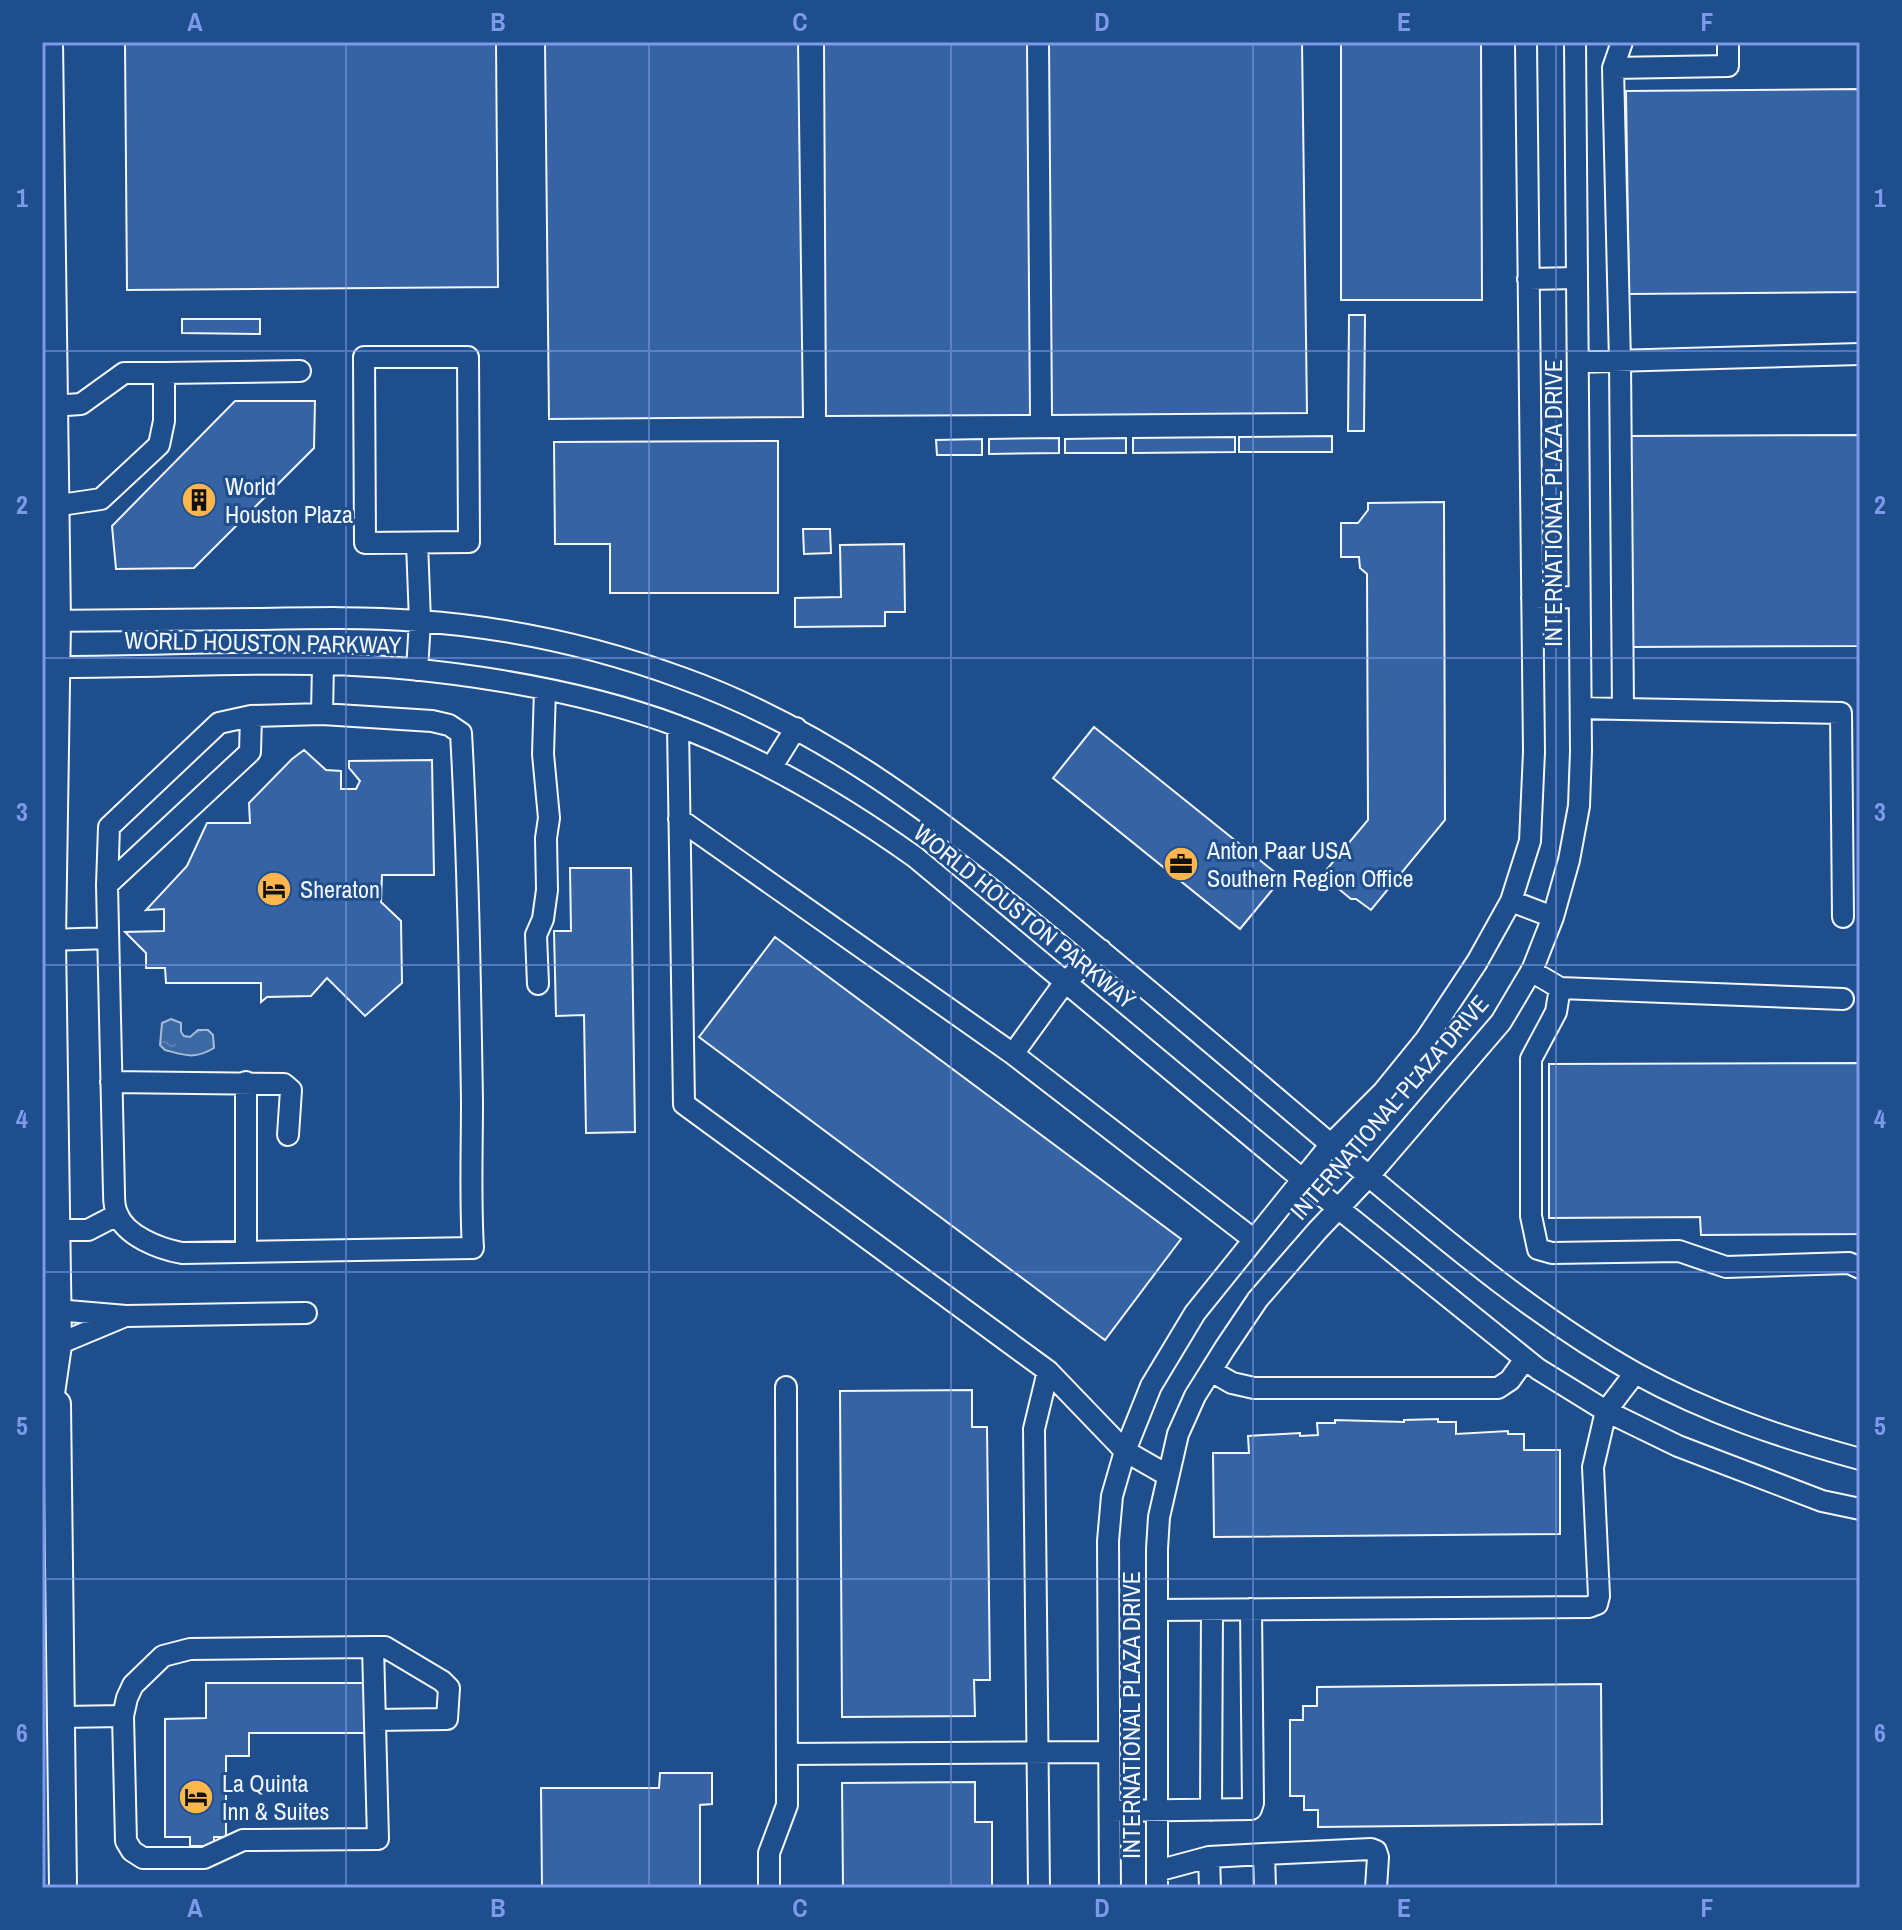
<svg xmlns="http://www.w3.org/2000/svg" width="1902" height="1930" font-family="'Archivo Narrow',sans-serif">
<defs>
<pattern id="water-ripples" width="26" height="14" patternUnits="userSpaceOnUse" patternTransform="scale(2)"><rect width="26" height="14" fill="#3b69a3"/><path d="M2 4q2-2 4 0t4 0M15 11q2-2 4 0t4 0" fill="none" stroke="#587fb1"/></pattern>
</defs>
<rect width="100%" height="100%" fill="#1f4e8c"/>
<path fill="url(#water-ripples)" stroke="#a8bbd7" stroke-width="2" d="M171,1019L181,1023V1032L184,1036L190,1037L198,1030H208L213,1035L214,1048C194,1060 184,1055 165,1050L160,1045L162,1023Z"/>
<path fill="#3563a3" stroke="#f2f6ff" stroke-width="2" d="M496,42L498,287L127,290L125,44Z
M545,42H798L803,417L549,419Z
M824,42H1027L1030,415L826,416Z
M1049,42H1302L1307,413L1052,415Z
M1341,42H1481L1482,300H1341Z
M1860,89V292L1629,294L1626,91Z
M1349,315H1365L1364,431H1348Z
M182,319H260V334L182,333Z
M235,401H315L314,448L194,568L116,569L112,526Z
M1860,435V646L1631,647L1630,436Z
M1332,436V452H1239V437Z
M1235,437V452L1133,453V438Z
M1059,438V453L989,454V439Z
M1126,438V453H1065V439Z
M982,439V455H937L936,440Z
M778,441V593H610V544H555L554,442Z
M1444,502L1445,820L1371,910L1356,899H1351L1322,875L1368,820L1367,574L1360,568L1359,557H1341V523H1358L1368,510V503Z
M803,529H830L831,553L804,554Z
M904,544L905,612H885V626L795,627V598L841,597L840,545Z
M1094,727L1282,878L1240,929L1053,778Z
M304,750L326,770L341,771V789H356L360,781L349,768V761L432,760L434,875H382L381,902L401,921L402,983L365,1016L327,978L311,996L267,997L261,1002V983H166L165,968H146V953L125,932L164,931V909L146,910L187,866L207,823H250L249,803L292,759Z
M570,868H631L635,1132L586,1133L584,1015L556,1016L554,931H571Z
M775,937L1181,1239L1105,1340L699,1037Z
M1860,1063V1234L1701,1235L1700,1217L1549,1218V1064Z
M972,1390V1427H987L990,1680H974L975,1716L842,1717L840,1391Z
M1438,1419V1422H1456V1434L1508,1431V1434H1524V1450H1560V1534L1214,1537L1213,1453H1249L1248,1436L1300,1433V1436L1318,1435L1317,1423H1335V1420L1404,1422V1420Z
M206,1683H364V1706H374L367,1733H249V1756H226V1837H214V1846H190V1837H165V1719L206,1718Z
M1601,1684L1602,1824L1318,1827V1810H1304V1796H1290V1720H1303V1706H1317V1687Z
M660,1773H712V1804L700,1805V1888H542L541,1788H659Z
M975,1782V1822H992V1888H843L842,1783Z"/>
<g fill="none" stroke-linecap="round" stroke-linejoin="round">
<g stroke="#f2f6ff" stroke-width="24">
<path id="minor" d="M1622,42L1613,68L1620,362L1623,709L1841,713L1843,917
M1613,68L1728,66V42
M1528,279L1577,278
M364,357H468L469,542L365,543Z
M1578,362L1860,354
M52,406L81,404L124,373H164
M53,499L67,504L101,499L159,445L164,421V373L300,371
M417,543L420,621L417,670
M1532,598L1579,597
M43,621C116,620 189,620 262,619C314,618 366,617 418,621C506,627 598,647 682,678C819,727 930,811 1042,902C1147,988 1250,1076 1353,1163C1444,1239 1534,1316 1637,1374C1708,1413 1783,1438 1860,1459
M44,667C136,668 229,662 322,664C433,666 574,687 678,726C763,758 842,805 915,857L1302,1179L1538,1369L1606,1411L1678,1446L1822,1501L1860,1509
M1581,708L1623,709
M322,714L432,721L449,725L461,733C468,856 470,978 472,1101C472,1150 470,1199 473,1248L182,1253C160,1249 125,1236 117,1213C114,1207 114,1199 114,1193L107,885L109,827L219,723L251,716Z
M322,714L323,664
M678,726L684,1104L1048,1371
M771,768L796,728
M679,819L1013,1054L1253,1239
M107,885L250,752L251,716
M1511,901L1553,917
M50,940L108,938
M1531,971L1560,988L1556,1012L1531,1059V1216L1538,1249L1552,1253L1679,1251L1726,1267L1849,1263L1860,1268
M538,984L536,935L543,919L547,890L546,838L549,818L543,754L545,689
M1560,988L1843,999
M1013,1054L1065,982L1101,950
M111,1082L284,1084L291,1090L288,1135
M246,1082V1251
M55,1230H88L117,1215
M56,1310L126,1316L306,1313
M56,1345L123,1317
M1211,1371L1232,1383L1254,1388H1498L1510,1380L1525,1359
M1157,1610L1589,1607L1597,1604L1599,1596L1593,1467L1606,1411L1635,1373
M373,1647L378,1839L243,1840L204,1858H143L132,1851L126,1841L123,1716L127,1698L133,1685L163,1656L190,1649Z
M373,1647H385L442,1681L449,1688L447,1719L375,1720
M62,1717L123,1716
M787,1754L1109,1752
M1211,1810L1212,1610
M1110,1811L1251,1809L1253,1803L1251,1609
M1264,1854L1371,1849L1376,1851L1378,1857L1376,1888
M1209,1857L1210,1888
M1157,1871L1209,1857L1264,1854L1265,1888
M769,1888V1853L787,1805L786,1387
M1039,1888L1034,1429L1048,1371L1125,1451L1167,1475
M1110,1888L1108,1541L1112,1496L1125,1451L1151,1386L1195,1313L1331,1144L1383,1092L1426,1039L1477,962L1511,901L1530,841L1534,752L1526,42
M1157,1888V1549L1159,1517L1178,1434L1195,1396L1225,1348L1258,1299L1317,1231L1369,1176L1501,1022L1533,968L1553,917L1569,860L1579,806L1581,751L1575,42"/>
</g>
<g stroke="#f2f6ff" stroke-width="30">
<path id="major" d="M57,1404L63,1888"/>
</g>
<g stroke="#f2f6ff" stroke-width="34">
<path id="highway" d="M42,1441L56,1345L50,940L55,621L47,42"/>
</g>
<use href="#minor" stroke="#1f4e8c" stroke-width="20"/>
<use href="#major" stroke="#1f4e8c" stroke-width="26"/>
<use href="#highway" stroke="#1f4e8c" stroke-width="30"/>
</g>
<path fill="none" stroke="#7d9aea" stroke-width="2" stroke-opacity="0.55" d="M346,42V1888M649,42V1888M951,42V1888M1253,42V1888M1556,42V1888M42,351H1860M42,658H1860M42,965H1860M42,1272H1860M42,1579H1860"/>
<defs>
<g id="building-disc" transform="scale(1.8)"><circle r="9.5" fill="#ffb74d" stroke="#1f4e8c"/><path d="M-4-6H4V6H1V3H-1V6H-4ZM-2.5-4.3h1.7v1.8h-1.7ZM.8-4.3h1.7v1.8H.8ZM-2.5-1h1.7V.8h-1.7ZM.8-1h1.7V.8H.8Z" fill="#111"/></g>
<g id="office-disc" transform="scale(1.8)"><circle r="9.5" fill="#ffb74d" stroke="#1f4e8c"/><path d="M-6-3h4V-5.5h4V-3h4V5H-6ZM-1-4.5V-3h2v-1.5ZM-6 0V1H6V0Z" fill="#111"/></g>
<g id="hotel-disc" transform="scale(1.8)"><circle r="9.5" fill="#ffb74d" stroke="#1f4e8c"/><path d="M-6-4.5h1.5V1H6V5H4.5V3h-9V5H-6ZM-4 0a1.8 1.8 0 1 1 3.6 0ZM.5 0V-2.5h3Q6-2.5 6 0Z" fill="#111"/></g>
</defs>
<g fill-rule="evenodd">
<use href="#building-disc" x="199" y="500"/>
<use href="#office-disc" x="1181" y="864"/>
<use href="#hotel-disc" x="274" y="889"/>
<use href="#hotel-disc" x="196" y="1797"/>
</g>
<g text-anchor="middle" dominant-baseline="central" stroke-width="6" stroke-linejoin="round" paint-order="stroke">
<g font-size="24" fill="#f2f6ff" stroke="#1f4e8c" text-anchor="start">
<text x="225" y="486">World<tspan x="225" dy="28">Houston Plaza</tspan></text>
<text x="1207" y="850">Anton Paar USA<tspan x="1207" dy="28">Southern Region Office</tspan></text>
<text x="300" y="889">Sheraton</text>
<text x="222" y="1783">La Quinta<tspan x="222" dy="28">Inn &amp; Suites</tspan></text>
</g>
<g font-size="24" fill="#f2f6ff" stroke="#1f4e8c">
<text transform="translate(1553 503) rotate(-90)">INTERNATIONAL PLAZA DRIVE</text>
<text transform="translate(263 642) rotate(1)">WORLD HOUSTON PARKWAY</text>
<text transform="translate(1025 916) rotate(39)">WORLD HOUSTON PARKWAY</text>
<text transform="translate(1389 1107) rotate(-49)">INTERNATIONAL PLAZA DRIVE</text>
<text transform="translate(1131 1715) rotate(-90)">INTERNATIONAL PLAZA DRIVE</text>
</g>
</g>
<rect width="1902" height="1930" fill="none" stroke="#1f4e8c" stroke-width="88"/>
<rect x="44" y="44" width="1814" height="1842" fill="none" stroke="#7d9aea" stroke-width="3"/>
<g font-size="26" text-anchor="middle" font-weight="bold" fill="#7d9aea">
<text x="195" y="31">A</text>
<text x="498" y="31">B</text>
<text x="800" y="31">C</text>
<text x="1102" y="31">D</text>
<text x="1404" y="31">E</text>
<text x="1707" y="31">F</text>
<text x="22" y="207">1</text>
<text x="1880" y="207">1</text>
<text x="22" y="514">2</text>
<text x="1880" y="514">2</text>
<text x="22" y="821">3</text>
<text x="1880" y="821">3</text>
<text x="22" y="1128">4</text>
<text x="1880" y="1128">4</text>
<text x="22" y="1435">5</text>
<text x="1880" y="1435">5</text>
<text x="22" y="1742">6</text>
<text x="1880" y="1742">6</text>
<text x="195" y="1917">A</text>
<text x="498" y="1917">B</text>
<text x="800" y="1917">C</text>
<text x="1102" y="1917">D</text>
<text x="1404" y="1917">E</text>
<text x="1707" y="1917">F</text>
</g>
</svg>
